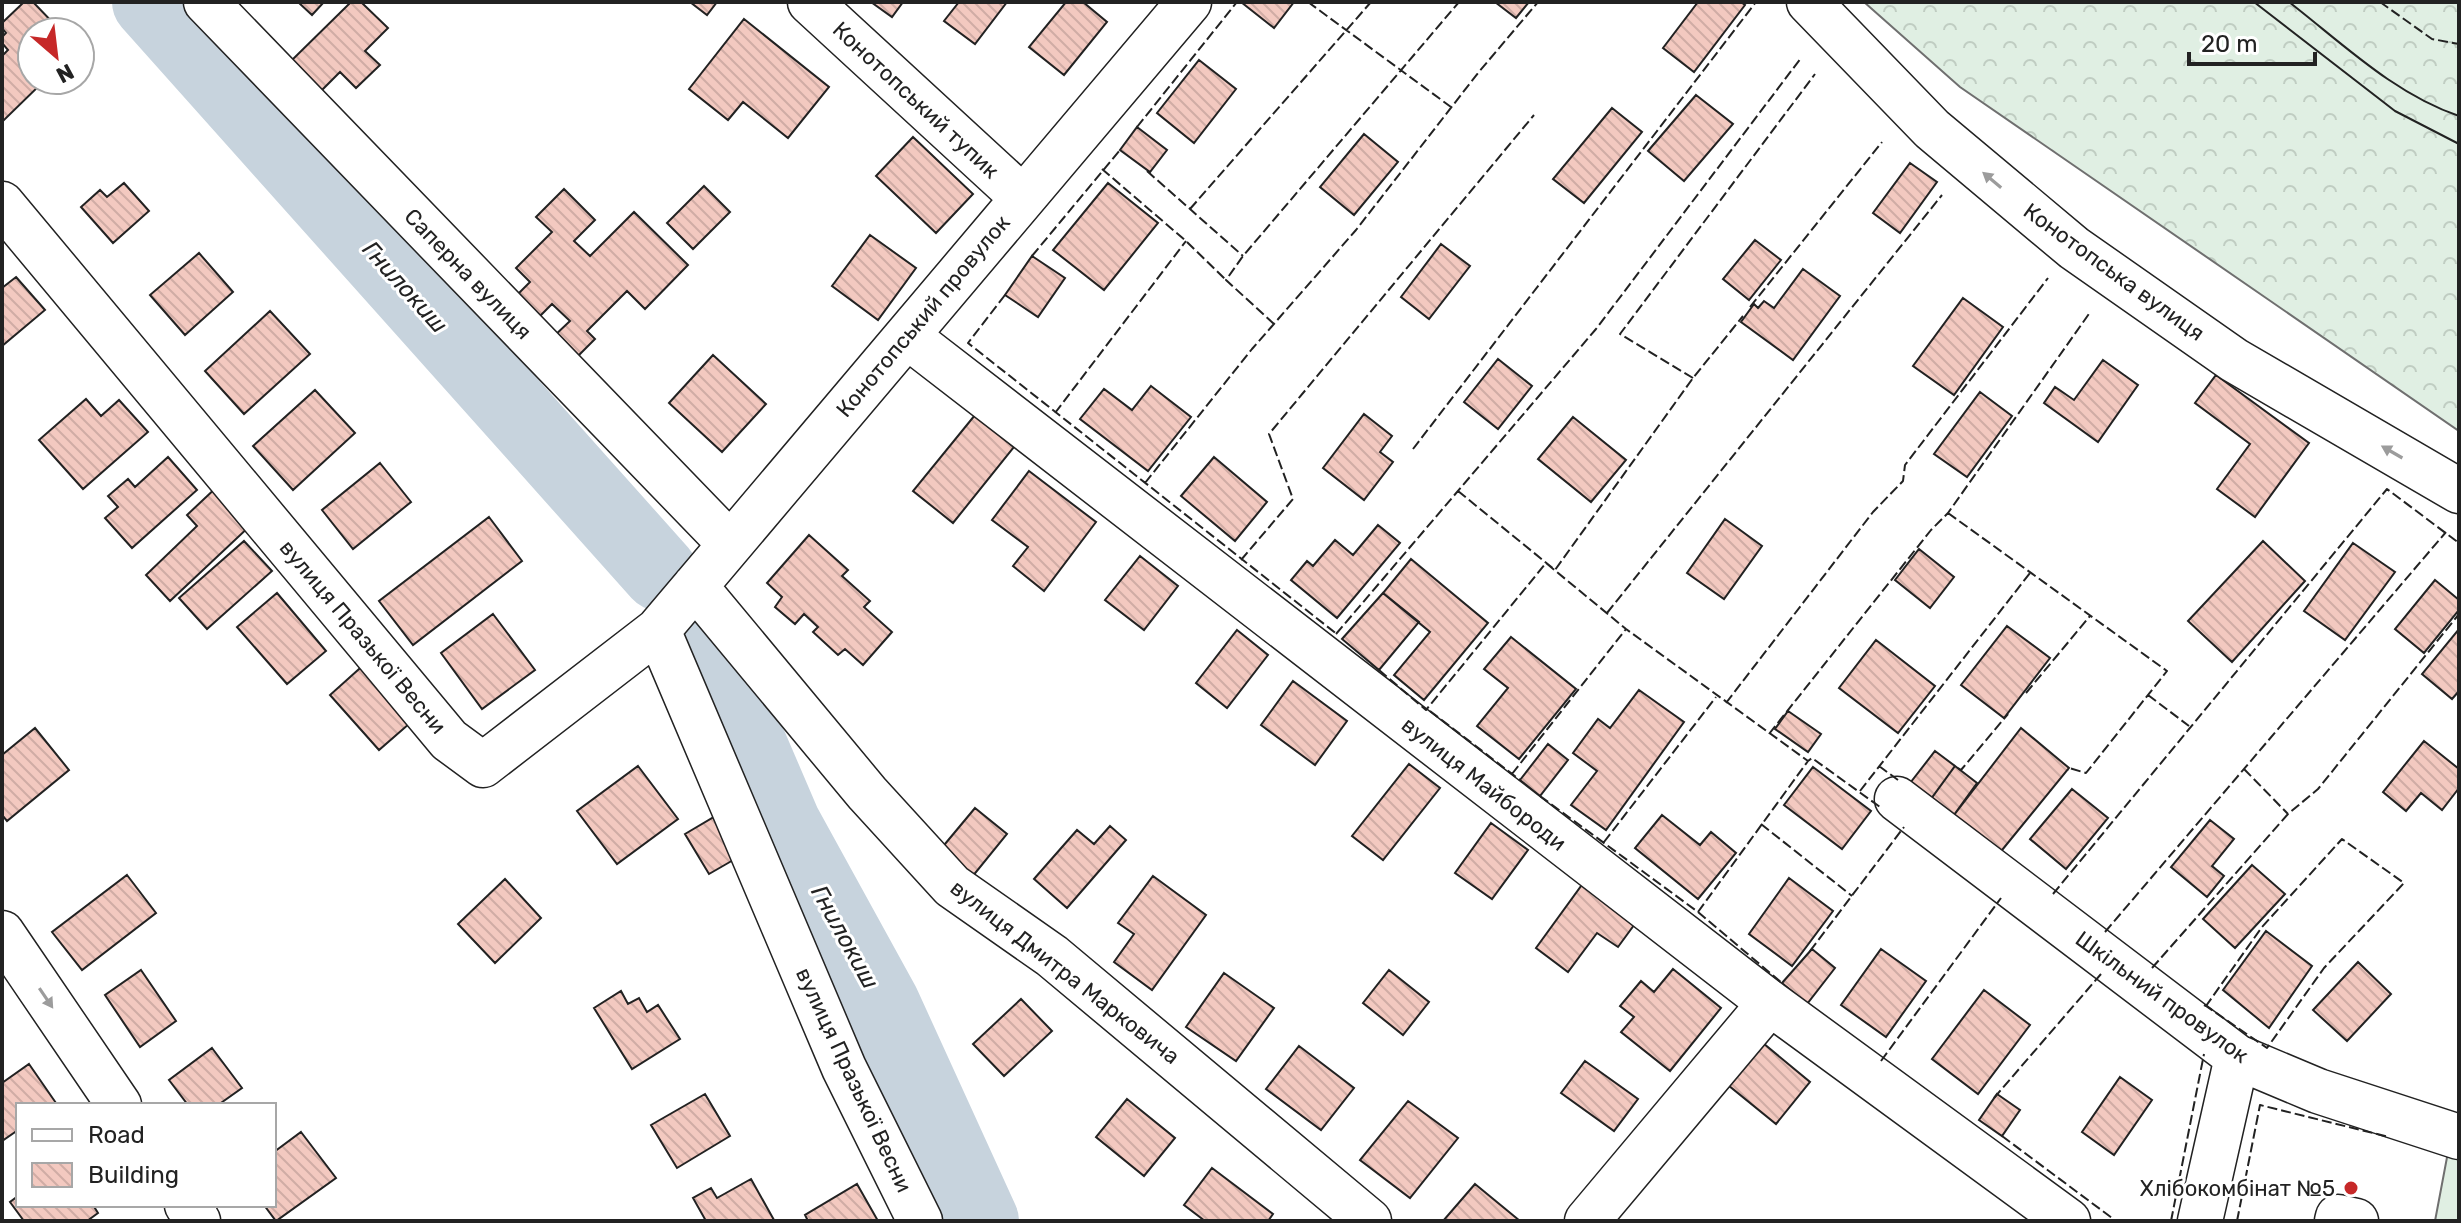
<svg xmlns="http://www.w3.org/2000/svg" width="2461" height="1223" font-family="Rubik,sans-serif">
<defs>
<pattern id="forest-crowns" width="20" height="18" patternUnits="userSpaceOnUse" patternTransform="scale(2)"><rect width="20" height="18" fill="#e0efe3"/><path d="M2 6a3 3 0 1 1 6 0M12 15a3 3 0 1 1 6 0" fill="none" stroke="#c0cdc2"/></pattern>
<pattern id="building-back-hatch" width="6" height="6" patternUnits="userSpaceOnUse" patternTransform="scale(2)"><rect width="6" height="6" fill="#f3c9c0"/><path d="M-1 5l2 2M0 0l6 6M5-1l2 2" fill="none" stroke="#d0aca5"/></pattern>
</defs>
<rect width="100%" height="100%" fill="#fff"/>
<path fill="#e0efe3" stroke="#6f6f6f" stroke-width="2" d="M2448,1152L2459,1155V1221H2435Z"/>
<path fill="url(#forest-crowns)" stroke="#6f6f6f" stroke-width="2" d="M1864,2H2459V431L1960,87Z"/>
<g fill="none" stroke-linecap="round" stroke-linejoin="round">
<path stroke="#c7d3dd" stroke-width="76" d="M150,2L660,573
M710,654L783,824L882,1004L981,1221"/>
</g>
<path fill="url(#building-back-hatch)" stroke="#222" stroke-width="2" d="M24,2H33L59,29L56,32H32V80H45L2,122V56L8,50L2,43V37L6,33L2,28V23Z
M298,2H324L312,15Z
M351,2H361L388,28L365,51L380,65L356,88L340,72L321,91L291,61Z
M690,2H717L707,15Z
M871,2H903L892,17Z
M959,2H1007L975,44L944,21Z
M1066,2H1083L1107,22L1064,75L1029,47Z
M1241,2H1294L1274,28Z
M1495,2H1529L1516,18Z
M1698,2H1741L1745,5L1694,72L1663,48Z
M744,19L829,87L788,138L743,102L728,120L689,89Z
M1199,60L1236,89L1194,143L1157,113Z
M1696,95L1733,124L1684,181L1648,151Z
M1612,108L1642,132L1584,203L1553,179Z
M1137,127L1167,150L1150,172L1120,150Z
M1364,134L1398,162L1354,215L1320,187Z
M913,137L973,194L936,233L876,176Z
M1910,163L1937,182L1900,233L1873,213Z
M124,183L149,211L113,243L81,207L100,190L107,197Z
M1108,183L1158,223L1104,290L1053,250Z
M704,186L730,212L693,249L667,223Z
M564,189L595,220L574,241L590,256L634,212L688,265L645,309L627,291L587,331L595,339L575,359L553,337L570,321L552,304L534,322L512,300L530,282L516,268L552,232L536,217Z
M870,235L916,268L878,320L832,286Z
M1755,240L1781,260L1749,300L1723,279Z
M1441,244L1470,266L1429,319L1401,297Z
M199,253L233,292L185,335L150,295Z
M1032,256L1065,278L1038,317L1005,295Z
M1803,269L1840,296L1793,360L1741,322L1754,304L1758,308L1764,301L1774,308Z
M16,277L45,310L2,346V288Z
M1963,298L2003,327L1954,395L1913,366Z
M270,311L310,354L244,414L205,371Z
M713,355L766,404L722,452L669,403Z
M1498,359L1532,386L1498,429L1464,402Z
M2103,360L2138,385L2098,442L2044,403L2055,387L2074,400Z
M2216,375L2309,443L2255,517L2217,489L2250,444L2195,403Z
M1151,386L1191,417L1148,471L1080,419L1104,389L1132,410Z
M315,390L355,433L293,490L253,446Z
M1980,392L2012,416L1967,477L1934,454Z
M86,399L101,416L119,400L148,432L83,489L39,440Z
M1364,414L1392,436L1380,452L1393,462L1364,500L1323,468Z
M975,415L1014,447L953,523L913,491Z
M1573,417L1626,460L1591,502L1538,459Z
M168,457L197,490L132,548L105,518L118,507L108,496L128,479L135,487Z
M1214,457L1267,502L1235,541L1181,496Z
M380,463L411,502L353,549L322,510Z
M1029,471L1096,522L1044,591L1013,566L1028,547L992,520Z
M220,484L252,524L170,601L146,575L197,526L187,515Z
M489,517L522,561L413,645L379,601Z
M1725,519L1762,546L1724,599L1687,573Z
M1378,525L1400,543L1337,618L1291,580L1307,561L1313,566L1335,540L1353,555Z
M809,535L848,570L842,576L870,601L864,607L892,632L863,665L845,649L838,655L813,632L818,627L804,614L795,624L775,607L782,597L767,583Z
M244,541L272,571L207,629L179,598Z
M2263,541L2305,581L2232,662L2188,621Z
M2353,543L2395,572L2345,640L2304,611Z
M1919,549L1954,577L1930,608L1895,580Z
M1140,556L1178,586L1144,630L1105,600Z
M1411,559L1488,623L1424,700L1394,675L1430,632L1383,593Z
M2435,580L2459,600V610L2424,653L2395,629Z
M277,593L326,651L287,684L237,627Z
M1383,593L1419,622L1379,670L1342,639Z
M493,614L535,670L482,709L441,653Z
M2007,626L2050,658L2004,718L1961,685Z
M2459,629V691L2452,699L2422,674Z
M1237,630L1268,655L1227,708L1196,683Z
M1511,637L1576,689L1519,759L1477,726L1508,688L1484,669Z
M1876,640L1935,686L1898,733L1839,688Z
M368,661L417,717L379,750L330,695Z
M1293,681L1347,721L1315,765L1261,725Z
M1639,690L1684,722L1606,830L1571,805L1597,771L1573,753L1598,719L1610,728Z
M1788,711L1821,734L1808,752L1775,729Z
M35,728L69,770L7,821L2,815V755Z
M2021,728L2069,768L1998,855L1951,819Z
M2424,741L2459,769V788L2442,810L2421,793L2406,811L2383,792Z
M1548,744L1568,760L1540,796L1520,780Z
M1935,751L1955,766L1928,803L1907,787Z
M1409,764L1440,788L1383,860L1352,836Z
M638,766L678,819L617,864L577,811Z
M1955,766L1977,783L1951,819L1928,803Z
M1813,767L1871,811L1842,849L1784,805Z
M2072,789L2108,818L2066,869L2030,839Z
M975,808L1007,834L972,877L940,850Z
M719,814L742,855L709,874L685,834Z
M1662,815L1700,845L1711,832L1736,853L1698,899L1635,848Z
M2210,820L2234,839L2212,866L2224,876L2207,897L2171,867Z
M1491,823L1528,850L1492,899L1455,873Z
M1110,826L1126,840L1067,908L1034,879L1077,830L1094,844Z
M2252,865L2285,894L2235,948L2203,919Z
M127,875L156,913L82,970L52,932Z
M1153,876L1206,915L1152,990L1114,962L1134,934L1118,923Z
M1789,878L1833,911L1792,966L1749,934Z
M505,879L541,918L495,963L458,924Z
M1584,882L1637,921L1618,947L1597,933L1568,972L1536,948Z
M2266,931L2312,966L2269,1028L2223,990Z
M1812,949L1835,968L1807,1004L1782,983Z
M1881,949L1926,981L1886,1037L1841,1005Z
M2358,962L2391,994L2347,1041L2313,1010Z
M1673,969L1721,1008L1670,1071L1621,1032L1634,1017L1620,1006L1641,981L1654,992Z
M141,970L176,1021L140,1047L105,995Z
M1389,970L1429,1002L1403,1035L1363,1003Z
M1224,973L1274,1008L1236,1061L1186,1027Z
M1984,990L2030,1025L1978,1094L1932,1059Z
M621,991L628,1004L639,998L647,1012L658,1005L680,1039L632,1069L594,1008Z
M1021,999L1052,1031L1004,1076L973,1044Z
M1763,1043L1810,1082L1776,1124L1728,1085Z
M1299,1046L1354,1088L1321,1130L1266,1089Z
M212,1048L242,1088L218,1105H188L169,1080Z
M1585,1061L1638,1099L1614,1131L1561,1093Z
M29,1064L56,1103L18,1105V1130L2,1141V1083Z
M2120,1077L2152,1100L2114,1155L2082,1132Z
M705,1094L730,1136L677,1168L651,1125Z
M1997,1094L2020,1110L2002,1136L1979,1120Z
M1127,1099L1175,1138L1144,1176L1096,1137Z
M1408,1101L1458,1138L1410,1198L1360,1160Z
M301,1132L336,1178L276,1221L264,1205H274V1152Z
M1212,1168L1273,1214L1268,1221H1205L1184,1205Z
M751,1179L774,1220L706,1221L693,1198L711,1188L717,1198Z
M857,1184L878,1221H808L805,1215Z
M1475,1184L1520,1221H1443Z
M18,1196V1205H93L98,1213L87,1221H24L10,1202Z"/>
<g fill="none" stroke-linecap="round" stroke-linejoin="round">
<g stroke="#222" stroke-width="47">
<path id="minor" d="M206,2L730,544
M810,2L1023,198
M1809,2L1932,129L2074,248L2234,360L2459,491
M2,204L449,740L483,765L658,630L1189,2
M907,336L1770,1003L2068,1221
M695,586L867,793L952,886L1052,956L1369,1221
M658,630L844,1068L920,1221
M1897,799L2237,1057L2318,1091L2459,1137
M2,933L119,1105
M187,1205L198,1221
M1587,1221L1770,1003
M2200,1221L2237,1057
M2337,1221L2338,1217L2356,1221"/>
</g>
<use href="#minor" stroke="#fff" stroke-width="44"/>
<path stroke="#222" stroke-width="2" d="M2254,2L2395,111L2459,144
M2289,2C2342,43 2394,94 2459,116"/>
<path stroke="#222" stroke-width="2" stroke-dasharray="10 4" stroke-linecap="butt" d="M1308,2L1451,107
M2380,2L2432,39L2459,44
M1137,127L1237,2
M1102,169L1186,241L1226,280
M1147,171L1243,256
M1190,209L1371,2
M1032,256L1120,150L1122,151
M1005,295L968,343L1338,635
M1750,307L1882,142
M1274,324L1226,280L1243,256L1459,2
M1693,378L1620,334L1815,74
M1055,413L1186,241
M1413,449L1756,2
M1145,483L1252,349L1356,230L1478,73L1538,2
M1458,491L1555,570L1693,378L1743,316
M1948,513L2167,671L2086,773L2069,768L2068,770
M1241,560L1293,499L1269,434L1534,115
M1607,613L1942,195
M1336,634L1596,329L1801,58
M1379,670L1426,710L1546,563L1626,629L1808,761L1812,758L1880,807
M2026,693L2090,616
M2148,695L2189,726
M1726,703L1873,512L1903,481L1905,465L2048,278
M1430,711L1520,780
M1769,734L1931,530L1948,513L2091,311
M1879,766L1898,780
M1958,768L1961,770L2008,714
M2244,769L2288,814
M1512,774L1626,629
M1860,791L2030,573
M1540,796L1698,912L1782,983L1784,982
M1761,824L1852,896
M1604,842L1716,697
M2053,894L2387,489L2459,543
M1698,912L1808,761
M2105,932L2446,532
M1810,951L1904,827
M2152,968L2288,814L2318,789L2459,614
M2204,1005L2206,1006L2267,1048L2324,968L2404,883L2342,839L2262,927L2206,1006
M1881,1061L2001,898
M1994,1098L2101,974
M2002,1136L2116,1221
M2171,1221L2204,1054
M2237,1221L2260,1105L2389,1137"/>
</g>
<defs><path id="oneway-solid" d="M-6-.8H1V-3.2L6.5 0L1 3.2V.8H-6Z" transform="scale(2)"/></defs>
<g fill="#9c9c9c">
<use href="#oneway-solid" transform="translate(1992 180) rotate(-140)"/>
<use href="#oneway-solid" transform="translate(2392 452) rotate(-150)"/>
<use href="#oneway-solid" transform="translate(46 998) rotate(56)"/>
</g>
<circle fill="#c62828" stroke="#fff" stroke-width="3" cx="2351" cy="1188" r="8"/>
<g text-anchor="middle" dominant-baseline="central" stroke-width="6" stroke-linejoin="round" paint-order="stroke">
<g font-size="22" fill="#222" stroke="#fff">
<text transform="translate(916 100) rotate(43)">Конотопський тупик</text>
<text transform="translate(2114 272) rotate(36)">Конотопська вулиця</text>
<text transform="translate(468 274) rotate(46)">Саперна вулиця</text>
<text transform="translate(923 316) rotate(-50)">Конотопський провулок</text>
<text transform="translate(363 637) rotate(50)">вулиця Празької Весни</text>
<text transform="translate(1484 784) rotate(38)">вулиця Майбороди</text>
<text transform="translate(1065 972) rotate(38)">вулиця Дмитра Марковича</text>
<text transform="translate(2162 997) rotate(36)">Шкільний провулок</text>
<text transform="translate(854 1080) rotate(65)">вулиця Празької Весни</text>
</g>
<g font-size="22" fill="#222" stroke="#fff" text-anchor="end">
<text x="2335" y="1188">Хлібокомбінат №5</text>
</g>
<g font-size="24" font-style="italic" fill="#222" stroke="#fff">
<text transform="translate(405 287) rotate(48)">Гнилокиш</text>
<text transform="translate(845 937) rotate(61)">Гнилокиш</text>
</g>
</g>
<rect width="2461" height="1223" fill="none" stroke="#222222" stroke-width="8"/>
<rect x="16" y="1103" width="260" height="104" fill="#ffffff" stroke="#a7a7a7" stroke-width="2"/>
<rect x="32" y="1129" width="40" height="12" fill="#ffffff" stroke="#a7a7a7" stroke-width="2"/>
<text x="88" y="1143" font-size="24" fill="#222222">Road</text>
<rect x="32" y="1163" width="40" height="24" fill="url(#building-back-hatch)" stroke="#a7a7a7" stroke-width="2"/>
<text x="88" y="1183" font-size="24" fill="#222222">Building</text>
<g transform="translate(56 56) rotate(152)"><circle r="38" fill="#ffffff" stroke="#a7a7a7" stroke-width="2"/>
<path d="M0-6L14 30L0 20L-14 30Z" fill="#c62828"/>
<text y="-12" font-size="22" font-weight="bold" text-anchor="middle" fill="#222222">N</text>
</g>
<path d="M2189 52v12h126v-12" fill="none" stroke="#222222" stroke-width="4"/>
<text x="2201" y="52" font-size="24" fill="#222222" stroke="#ffffff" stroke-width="6" paint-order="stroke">20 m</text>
</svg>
